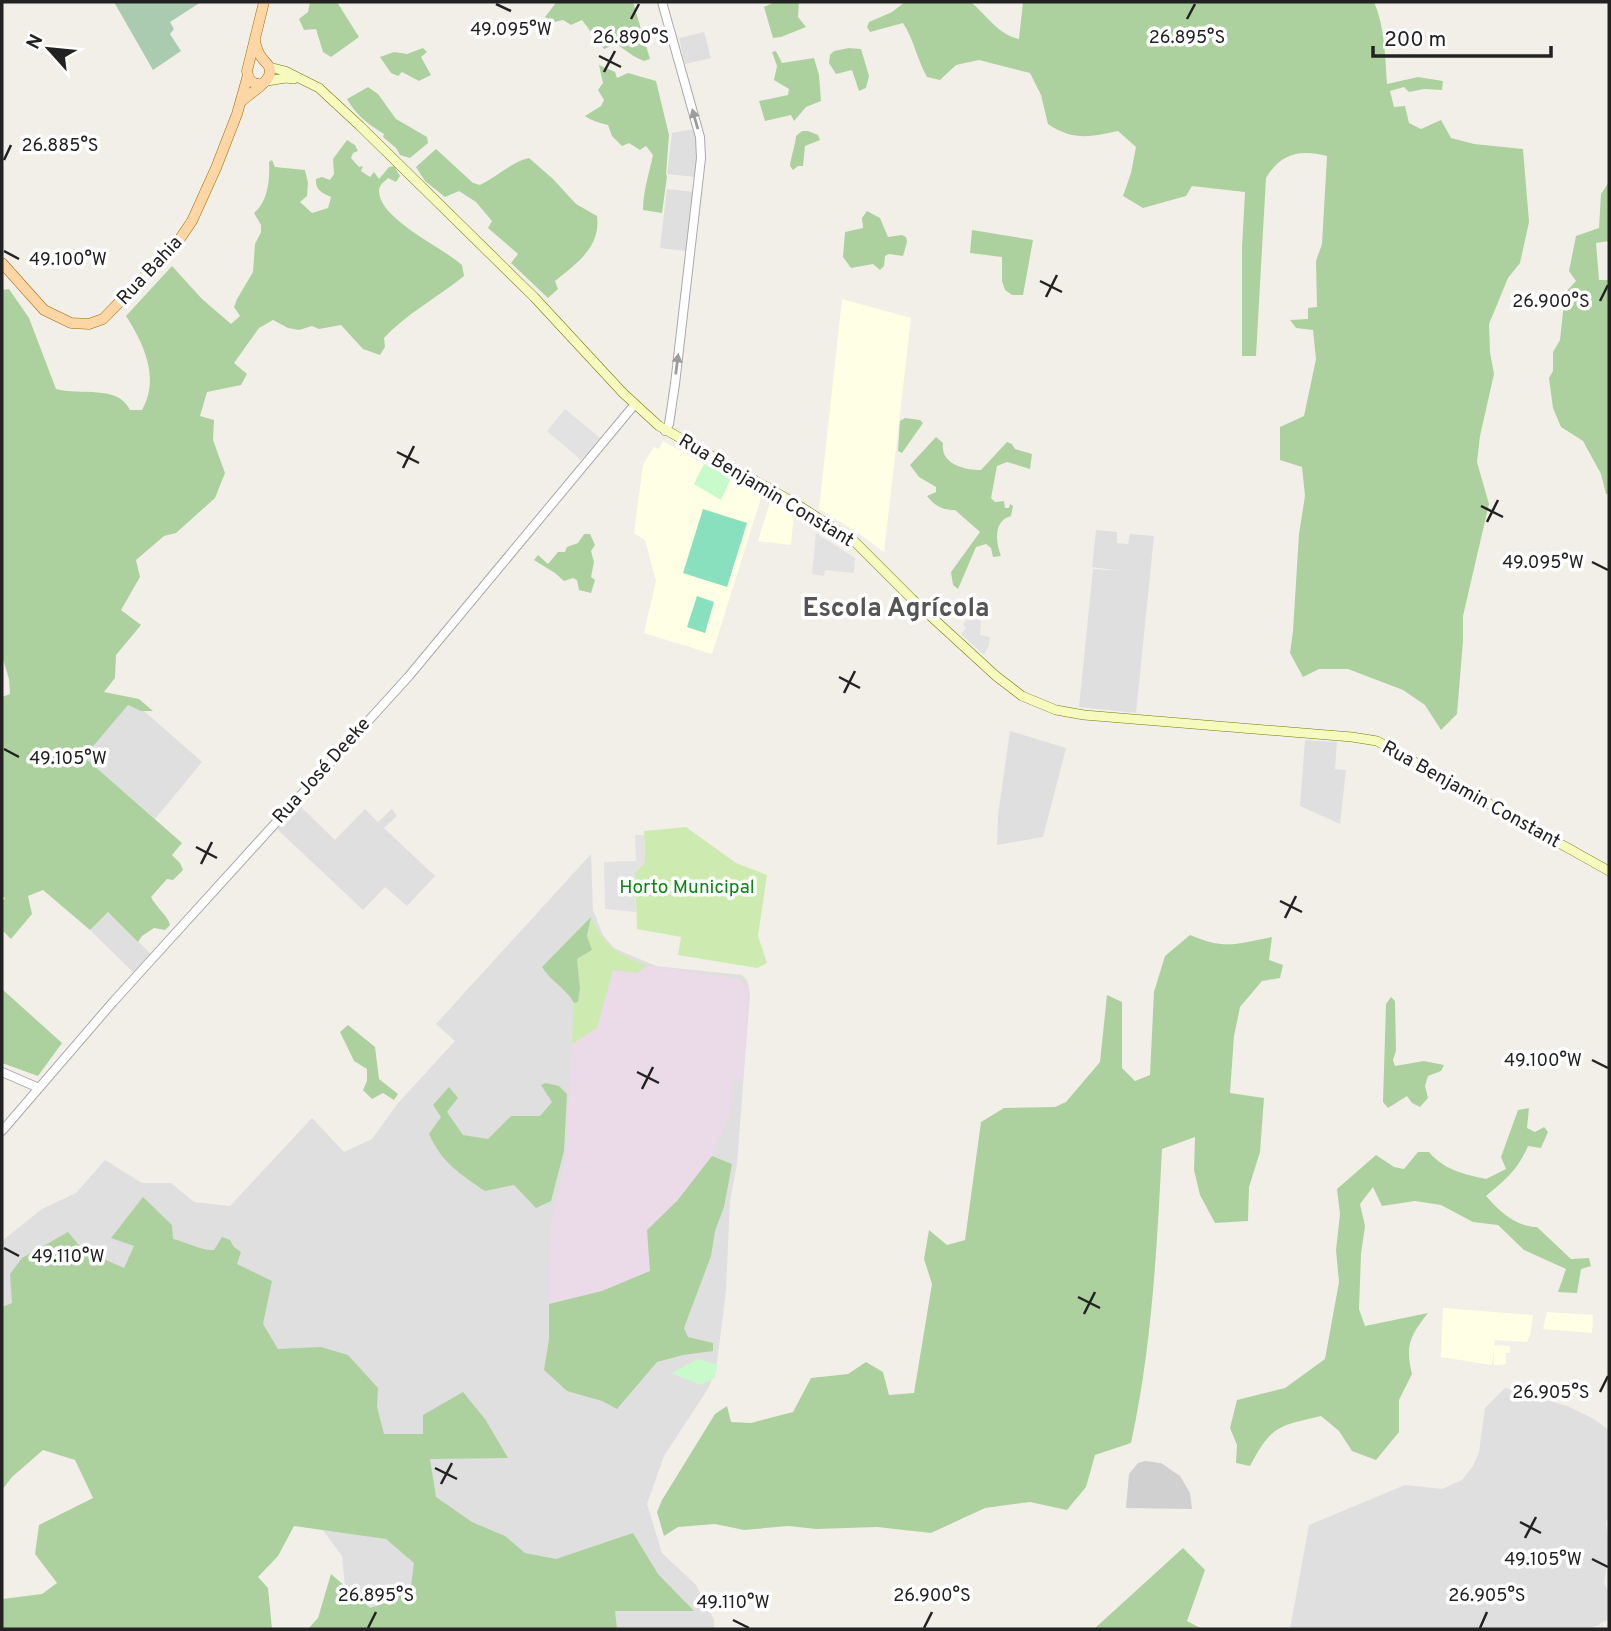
<svg xmlns="http://www.w3.org/2000/svg" width="1611" height="1631" font-family="Overpass,sans-serif">
<rect width="100%" height="100%" fill="#f2efe9"/>
<path fill="#e0dfdf" d="M704,32L711,58L685,64L679,38Z
M694,129L697,149L695,177L667,174L672,133Z
M667,189L694,192L686,251L660,248Z
M1096,530L1117,532V543L1128,544L1130,534L1154,536L1136,713L1079,707L1093,569L1120,571L1092,567Z
M128,704L144,711L202,762L155,819L83,757Z
M1010,731L1066,748L1043,837L997,845L998,815Z
M1305,740L1337,742L1335,769L1346,770L1340,824L1300,806Z
M299,805L335,840L365,809L378,822L392,809L397,816L384,828L435,876L407,906L385,887L363,910L277,829Z
M591,854L593,910L603,935L614,948L656,966L742,975L747,980L750,993L737,1164L730,1201L726,1291L717,1362L709,1387L664,1456L647,1504L662,1553L696,1585L714,1620V1629H379L363,1615L345,1586L342,1556L278,1470L2,1380V1241L42,1209L76,1193L105,1160L142,1183H171L194,1202L230,1206L312,1118L344,1152L372,1139L398,1103L455,1041L436,1024Z
M108,912L151,954L133,972L90,930Z
M1505,1388L1567,1406L1592,1418L1609,1430V1515L1606,1523L1609,1551L1604,1583L1609,1592V1619L1591,1629H1290L1309,1525L1405,1485L1442,1489L1462,1480L1473,1466L1479,1452L1485,1408Z"/>
<path fill="#ebdbe8" d="M647,966L739,979L748,990L743,1079L733,1080L730,1116L712,1156L677,1201L647,1230L650,1271L602,1291L549,1304L551,1222L566,1158L572,1044L597,1028L613,970L637,973Z"/>
<path fill="#ffffe5" d="M842,299L911,318L884,552L857,532L819,509Z
M663,441L704,464L694,484L721,499L731,478L762,495L712,654L644,633L656,581L645,540L634,533L643,465L654,447L659,449Z
M771,499L794,512L791,545L758,541Z
M1443,1308L1533,1315L1530,1335L1527,1342L1495,1340L1494,1345L1510,1346V1353H1506V1364L1500,1365H1494V1348L1492,1365L1441,1357Z
M1547,1312L1593,1315L1592,1333L1543,1329Z"/>
<path fill="#d0d0d0" d="M1145,1461L1161,1463L1180,1476L1190,1493L1192,1509L1126,1508L1129,1474L1138,1463Z"/>
<path fill="#cdebb0" d="M686,827L736,863L767,875L758,936L767,963L757,968L678,955L681,937L637,929L635,873L645,862L644,831Z
M591,917C605,948 617,953 647,966L637,973L613,970L597,1028L572,1044L574,1003L578,1002L580,989L577,959L585,955Z"/>
<path fill="#add19e" d="M310,2H337L359,37L331,57L323,52L316,29L304,30L299,19L308,12Z
M553,2H633L650,59L644,61C633,57 626,50 616,44L604,49L582,20L571,25L563,20L555,22L545,17L555,4Z
M775,2H799L798,17L806,27L781,37L773,38L764,7Z
M905,2L972,3C988,17 999,35 1019,39L1023,2H1374C1385,27 1385,57 1387,84L1418,77L1443,81L1442,90L1424,89L1409,92L1404,87L1390,91L1394,107L1405,106L1409,123L1421,129L1441,120L1451,138L1474,144L1523,149L1529,222L1520,263L1508,278L1489,324L1490,352L1494,374L1480,436L1477,462L1489,504L1463,616V641L1457,714L1441,730L1425,705L1403,690L1348,669H1319L1303,677L1290,653L1293,631L1299,534L1305,496L1302,467L1280,460V427L1304,416L1316,359L1313,330L1296,328L1290,320L1308,319V308L1317,307L1316,261L1322,244L1327,156C1300,149 1281,153 1266,178L1256,356H1242V247L1245,192L1192,186L1186,196L1143,208L1123,196L1131,173L1136,147L1118,131C1090,137 1073,141 1048,124L1041,95L1030,73L979,60L956,65L940,80L927,77C917,59 914,40 903,23L870,32L867,27L869,22L892,12Z
M423,48L427,52L421,57L431,75L419,81L402,72L398,76L391,73L380,57L394,52L407,54Z
M849,48L861,49L869,76L866,88L859,91L852,70L836,74L829,63L830,55L834,51Z
M776,51L782,63L814,58L819,75L821,101L806,107L794,121L791,115L765,121L759,101L788,95L789,89L774,80L777,66L772,52Z
M599,65L615,72L617,78L628,73L656,81L669,135L666,174L667,176L662,213L643,210C643,191 649,174 653,155L646,146L640,150L629,143L622,146L612,136L608,125C600,123 592,121 585,116L601,106L604,100L598,90L603,83Z
M368,87L378,94L396,119L427,137L428,143L410,158L400,155L396,148L383,137L384,134C369,125 356,115 347,99Z
M802,131H808L818,135L820,140L805,146L803,166H798L793,170L790,166C791,156 795,147 796,136Z
M347,140L355,145L358,151L353,153L351,158L359,167L363,166L361,171L370,177L374,172L379,179L389,167L394,166L400,176L396,182L388,178C384,182 379,185 379,191C379,219 442,247 462,265L464,276C438,297 406,314 384,338L385,347L380,355L363,349L341,325L319,329L312,326L299,330L288,328L273,320L259,328L234,363L247,374L241,385L207,392L200,416L214,420L213,440L225,473L215,498L176,533L164,536L136,560L140,577L121,610L141,625L116,655L115,678L104,692L139,699L153,711H141L128,705L84,757L182,843L172,855L180,863L183,870L173,880L167,879L151,897C156,907 168,916 170,925L165,930L154,928L142,936L138,942L108,912L90,930L43,890L28,896L32,914L11,939L2,930V903L5,898L2,896V697L10,694L9,679L2,656V290L9,289L29,318L56,389C80,396 118,384 130,410H142C160,378 144,344 126,316L172,266L202,299L231,324L240,316L234,307L237,299L253,272L255,244L261,232V225L254,213C268,202 270,179 269,162L272,160L275,167L305,170L308,183L307,196L300,202L312,213L328,208L331,197C322,193 315,190 316,179L322,177L330,180L334,174L333,159Z
M436,149L473,183L480,185C497,177 511,162 529,158L553,179L576,204L597,216C601,247 577,263 555,281L558,289L548,298L511,263L518,254L488,228L492,221L476,202L459,191L445,197L425,181L416,167Z
M1609,182V241L1596,243L1599,280H1609V494H1606L1601,474L1583,441L1561,427L1553,408L1549,378L1553,371V352L1560,340L1565,293L1576,281L1569,271L1576,236L1599,228L1601,194Z
M867,211L880,218L888,237L902,235L906,237L907,242L903,256L889,254L885,256L884,266L880,270L873,264L851,268L843,257L845,232L863,228L862,218Z
M972,230L1033,240L1023,295H1012L1005,290L1002,281V257L970,253Z
M905,418L920,420L923,423L902,453L898,451L900,421Z
M936,437L943,443C940,464 964,470 981,470L1007,442L1012,444L1015,449L1032,454L1030,469L1007,462L997,466L991,498L995,502L1004,501L1005,508H1009L1010,504L1013,506L1011,516C994,520 995,541 1001,556L993,557L991,548L986,544L976,547L958,589L953,585L951,572L980,532L955,510C942,510 935,506 927,496L936,492V487L919,477L910,465Z
M584,534H590L595,545L591,551L594,562L591,577L595,580L591,593L579,590L577,580L573,578L564,581L555,573L534,560L538,555L548,564L558,552H565L567,547L578,543Z
M591,917L587,936L592,950L577,959L580,989L578,1002L574,1003C566,988 551,982 542,967Z
M1190,935C1225,950 1236,944 1272,937L1269,960L1283,965L1280,978L1262,981L1240,1007L1234,1036L1230,1093L1264,1098L1260,1152L1249,1187L1248,1221L1215,1223L1200,1195L1194,1170L1195,1137L1162,1149C1157,1247 1152,1347 1131,1443L1095,1455L1086,1487L1067,1510L1030,1502L985,1508L931,1533L877,1527L816,1529L788,1526L744,1530L715,1524L678,1527L664,1536L657,1512L662,1500L715,1414L727,1406L731,1422L751,1423L793,1412L811,1378L848,1374L866,1362L883,1372L889,1395L914,1393L932,1284L924,1259L929,1230L947,1245L965,1240L981,1122L1004,1108L1055,1107L1066,1102L1100,1062L1107,995L1122,1002V1068L1135,1081L1150,1075L1154,992L1165,956Z
M2,989L62,1043L38,1076L2,1063Z
M1391,997L1395,1001L1396,1051L1393,1060L1395,1066L1424,1061L1444,1065L1441,1071L1428,1076L1425,1086L1428,1098L1420,1107L1412,1103L1407,1096L1388,1108L1383,1102L1386,1004Z
M348,1025L375,1047L379,1079L398,1094L394,1100L383,1093L372,1099L363,1090L367,1081V1069L354,1061L340,1032Z
M546,1083L559,1086L567,1094L564,1151L551,1201L536,1208L514,1185L485,1191C460,1174 442,1163 429,1134L441,1117L433,1105L449,1087L458,1098L447,1112L463,1135L488,1139L511,1116H540L552,1102L541,1085Z
M1529,1108L1527,1128L1535,1132L1544,1127L1548,1132L1541,1148L1528,1146C1518,1170 1505,1180 1486,1196C1499,1211 1516,1227 1537,1227L1571,1259L1589,1258L1591,1266L1581,1269L1577,1293L1558,1292L1566,1269L1524,1250L1498,1225L1473,1222L1441,1205L1415,1201L1382,1206L1373,1187L1360,1204L1365,1226L1361,1254L1359,1309L1365,1326L1428,1313C1410,1336 1405,1345 1412,1374L1399,1400V1432L1376,1460L1352,1451L1339,1431L1321,1416C1278,1426 1271,1426 1250,1466L1236,1463L1237,1445L1230,1428L1237,1400L1285,1388L1325,1359L1339,1282L1336,1250L1340,1214L1337,1189L1376,1155L1394,1167L1404,1169L1418,1152H1429C1444,1170 1464,1174 1486,1179L1506,1169L1501,1157L1518,1110Z
M712,1156L732,1164L724,1207L715,1231L711,1256L684,1328L688,1337L713,1343V1351L683,1355L657,1362L617,1409L602,1401L567,1391L544,1370L549,1339V1304L602,1291L650,1271L647,1230L677,1201Z
M143,1197L172,1225L173,1239C187,1242 201,1251 214,1250L222,1237L230,1240L234,1247L241,1252L237,1264L272,1281L263,1324L278,1349L321,1347L348,1355L378,1388L377,1407L384,1434H423V1415L463,1392L485,1419L508,1458L430,1459L436,1497L472,1522L505,1536L525,1553L556,1559L633,1533L658,1574L694,1611H615L617,1629H308L318,1618L331,1574L370,1608L390,1601L411,1586L414,1563L386,1539L294,1526L278,1556L258,1577L268,1588L272,1629H2V1599L42,1594L57,1583L35,1554L39,1525L93,1498L75,1460L43,1450L12,1477L2,1490V1307L12,1303L10,1274L22,1258L68,1232L83,1250L124,1268L134,1246L111,1238Z
M1183,1548L1205,1570L1187,1621L1202,1629H1094Z"/>
<path fill="#aacbaf" d="M114,2H201L170,22L174,29L170,34L181,51L153,70Z"/>
<path fill="#c8facc" d="M704,464L731,478L721,500L694,484Z
M698,1359L718,1365L714,1378L701,1385L671,1373Z"/>
<path fill="#88e0be" d="M703,509L747,523L727,587L683,573Z
M697,596L714,602L705,633L687,627Z"/>
<path fill="#e2e2e2" d="M565,409L600,438L581,460L547,431Z
M816,533L855,558L854,573L825,570L824,576L812,574Z
M970,616L981,621L980,635L990,637L989,645L984,655L961,634L966,628L963,624Z
M635,835H644L645,862L635,873L636,912L605,909L604,862L636,861Z"/>
<g fill="none" stroke-linecap="round" stroke-linejoin="round">
<g stroke="#a9a9a9" stroke-width="10">
<path id="tertiary" d="M662,2L700,137L701,158L675,384L669,424L665,431
M2,1072L39,1088
M2,1131L113,1002L409,676L635,404"/>
</g>
<g stroke="#707d05" stroke-width="10">
<path id="secondary" d="M269,67L285,71L319,88L360,126L534,297L623,393L659,426L798,505L855,542L912,599L996,676L1022,696L1056,710L1084,715L1352,737L1377,741L1609,871
M267,81L286,78L294,79"/>
</g>
<g stroke="#a06b00" stroke-width="11">
<path id="primary" d="M262,84C253,85 248,80 247,71L264,2
M241,102C249,93 278,79 268,65C261,57 257,53 255,41
M2,263L44,310L71,323L89,324L103,319L177,243L192,221L216,168L237,114L248,75"/>
</g>
<use href="#tertiary" stroke="#fff" stroke-width="8"/>
<use href="#secondary" stroke="#f7fabf" stroke-width="9"/>
<use href="#primary" stroke="#fcd6a4" stroke-width="10"/>
</g>
<defs><path id="oneway-solid" d="M-6-.8H1V-3.2L6.5 0L1 3.2V.8H-6Z" transform="scale(1.75)"/></defs>
<g fill="#9c9c9c">
<use href="#oneway-solid" transform="translate(695 119) rotate(-106)"/>
<use href="#oneway-solid" transform="translate(677 364) rotate(-83)"/>
</g>
<path fill="none" stroke="#222" stroke-width="2.5" d="M496,4L511,11M631,19L639,4M1187,19L1195,4M599,56L621,67M604,72L615,51M4,160L11,145M4,251L19,259M1040,281L1062,292M1046,297L1057,275M1600,301L1608,285M397,452L419,463M403,468L414,446M1481,506L1503,517M1487,522L1498,500M1592,562L1608,570M839,677L860,688M844,693L855,671M4,749L19,757M196,847L217,858M201,864L212,842M1280,901L1302,912M1285,918L1296,896M1592,1060L1608,1068M637,1072L659,1083M642,1089L653,1067M4,1248L19,1256M1078,1297L1100,1308M1084,1314L1095,1292M1600,1392L1608,1376M435,1468L457,1479M441,1484L452,1463M1520,1522L1541,1533M1525,1538L1536,1517M1592,1559L1608,1567M733,1620L749,1628M368,1628L376,1612M924,1628L932,1612M1480,1628L1487,1612"/>
<g text-anchor="middle" dominant-baseline="central" stroke-width="7" stroke-linejoin="round" paint-order="stroke">
<g font-size="19" fill="#222" stroke="#fff">
<text transform="translate(150 271) rotate(-47)">Rua Bahia</text>
<text transform="translate(766 491) rotate(31)">Rua Benjamin Constant</text>
<text transform="translate(322 771) rotate(-48)">Rua José Deeke</text>
<text transform="translate(1471 795) rotate(29)">Rua Benjamin Constant</text>
</g>
<g font-size="19" fill="#0c8416" stroke="#fff">
<text x="687" y="888">Horto Municipal</text>
</g>
<g font-size="26" font-weight="bold" fill="#555" stroke="#fff">
<text x="896" y="609">Escola Agrícola</text>
</g>
</g>
<g font-size="18" text-anchor="middle" fill="#222" stroke="#fff" stroke-width="7" stroke-linejoin="round" paint-order="stroke">
<text x="511" y="35">49.095°W</text>
<text x="631" y="43">26.890°S</text>
<text x="1187" y="43">26.895°S</text>
<text x="60" y="151">26.885°S</text>
<text x="68" y="265">49.100°W</text>
<text x="1551" y="307">26.900°S</text>
<text x="1543" y="568">49.095°W</text>
<text x="68" y="764">49.105°W</text>
<text x="1543" y="1066">49.100°W</text>
<text x="68" y="1262">49.110°W</text>
<text x="1551" y="1398">26.905°S</text>
<text x="1543" y="1565">49.105°W</text>
<text x="376" y="1601">26.895°S</text>
<text x="932" y="1601">26.900°S</text>
<text x="1487" y="1601">26.905°S</text>
<text x="733" y="1608">49.110°W</text>
</g>
<rect width="1611" height="1631" fill="none" stroke="#222222" stroke-width="7"/>
<g transform="translate(49 49) rotate(297)" stroke="#ffffff" stroke-width="5" paint-order="stroke">
<path d="M0-5L12 26L0 18L-12 26Z" fill="#222222"/>
<text y="-10" font-size="19" font-weight="bold" text-anchor="middle" fill="#222222">N</text>
</g>
<path d="M1373 46v10h178v-10" fill="none" stroke="#222222" stroke-width="3.5"/>
<text x="1384" y="46" font-size="21" fill="#222222" stroke="#ffffff" stroke-width="5" paint-order="stroke">200 m</text>
</svg>
